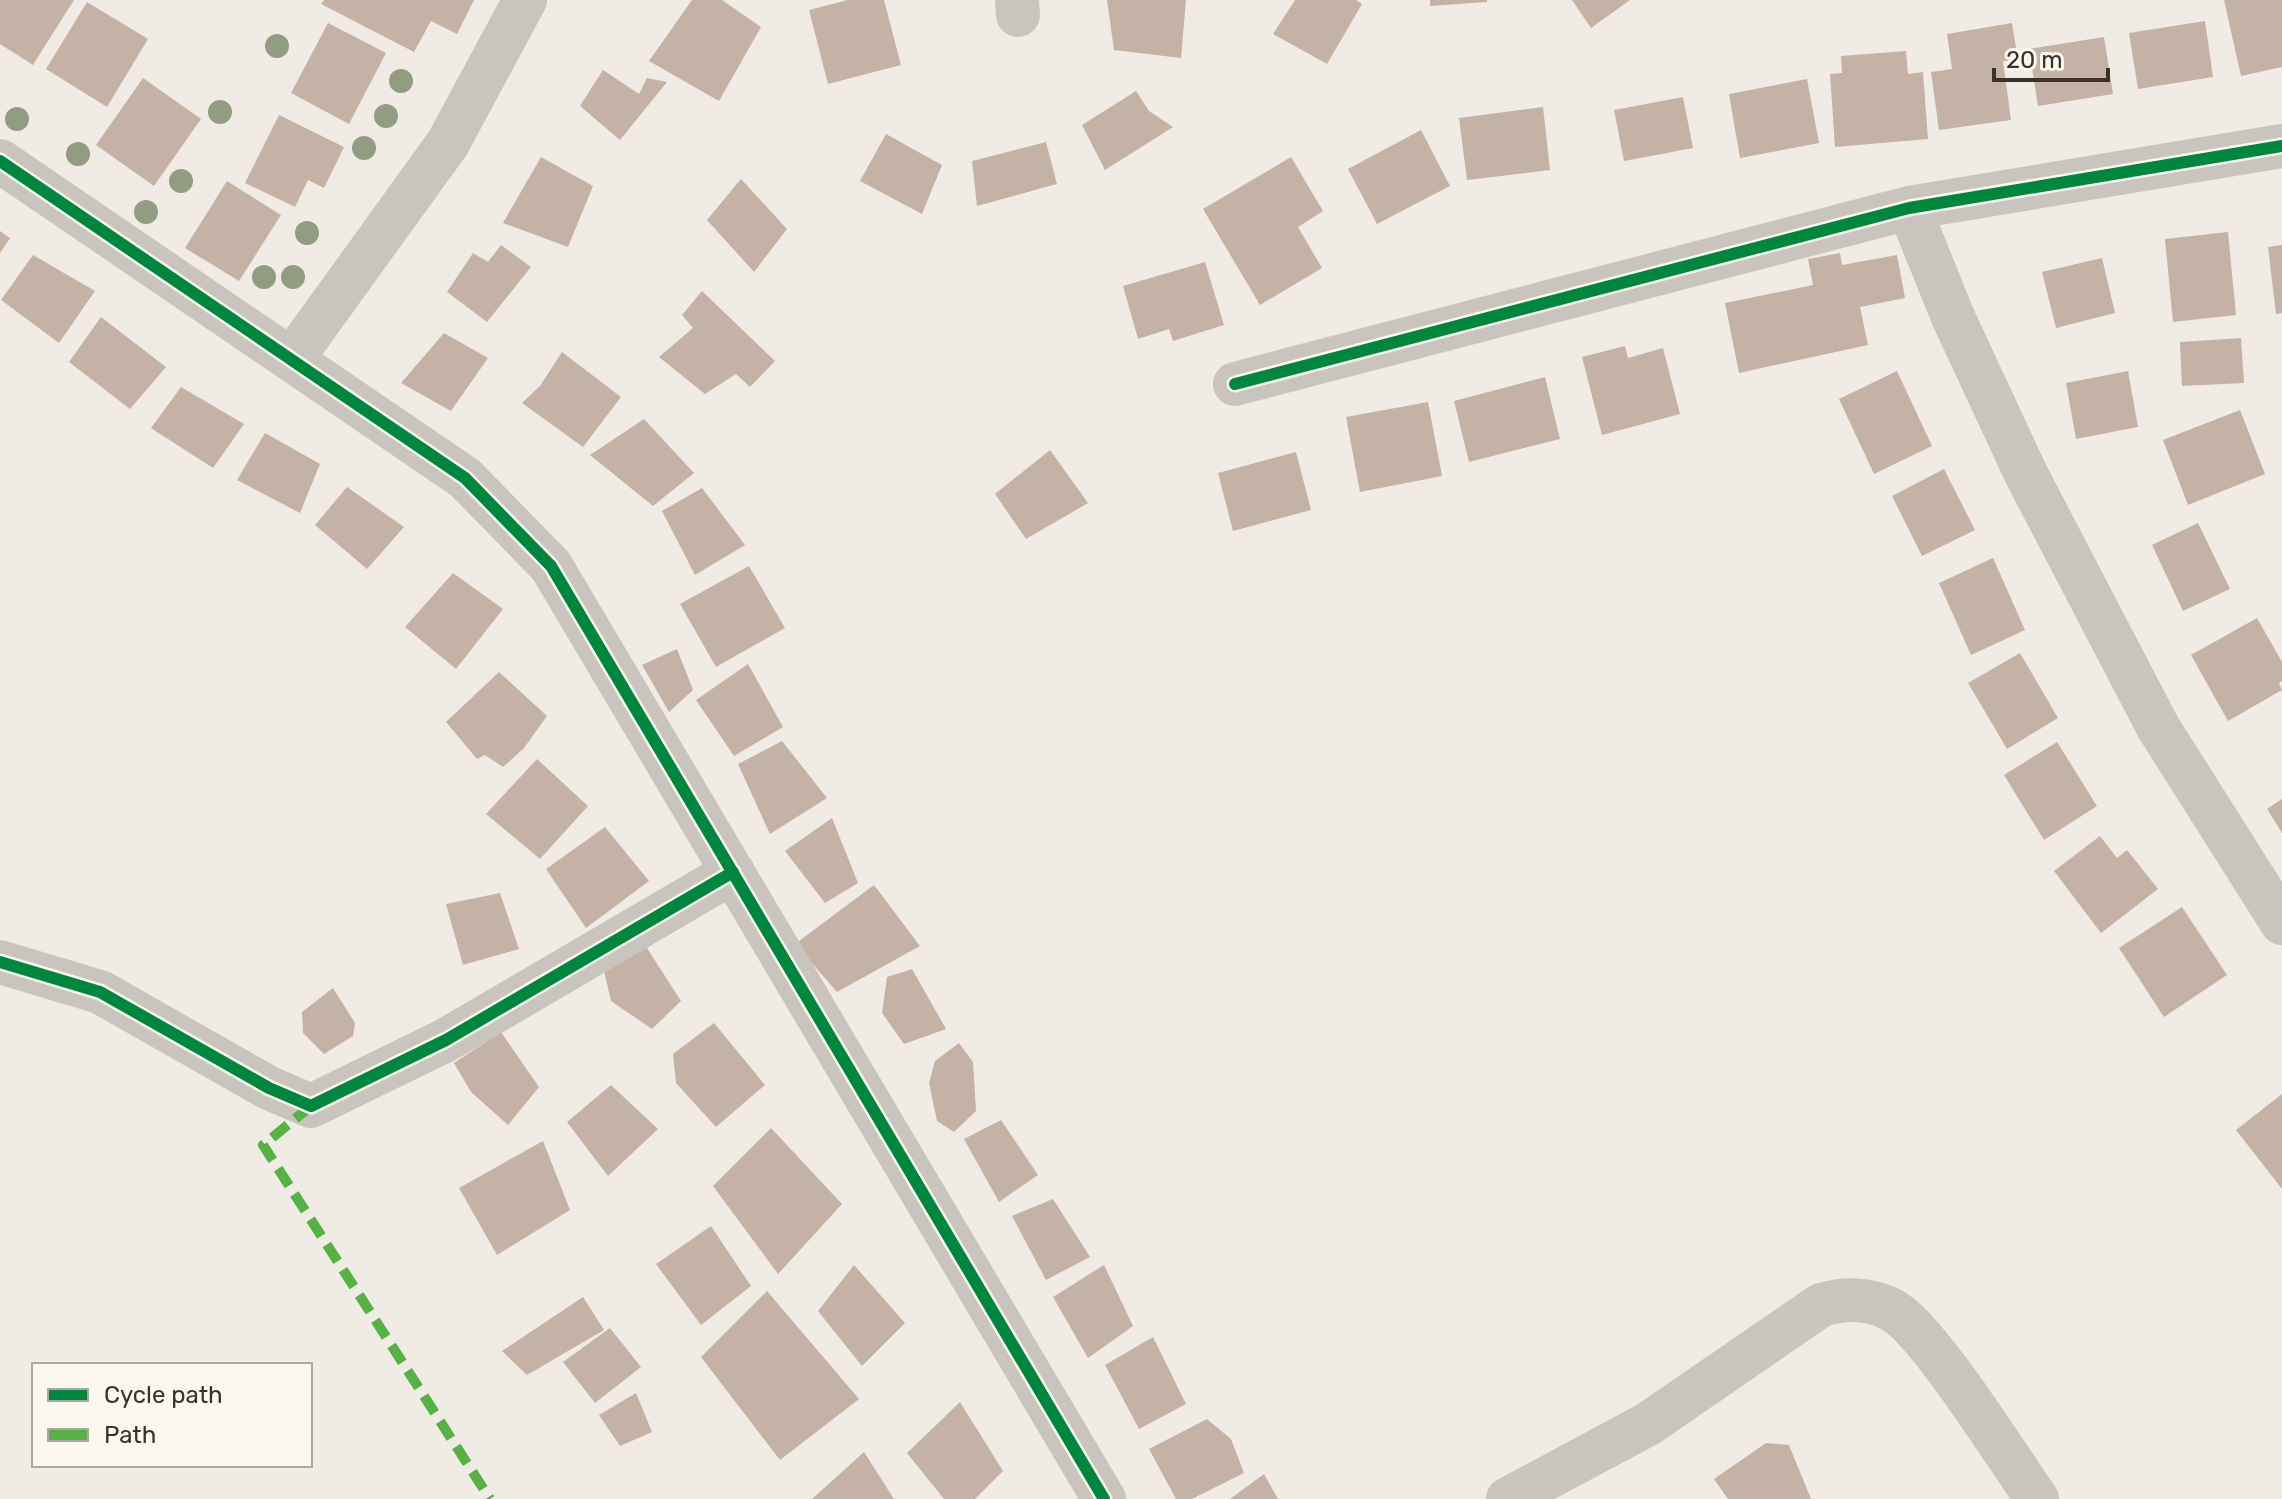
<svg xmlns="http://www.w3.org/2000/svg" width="2282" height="1499" font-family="Rubik,sans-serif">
<rect width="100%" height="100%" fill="#f0ece5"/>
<path fill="#c4b2a6" d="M0,0H74L33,65L0,44Z
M324,0H474L457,34L431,21L414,52L321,4Z
M692,0H722L761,27L719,101L649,61Z
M848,0H884L901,65L828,84L809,10Z
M1107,0H1186L1181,58L1114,50Z
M1295,0H1356L1362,4L1327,64L1273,34Z
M1430,0H1487V2L1430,6Z
M1572,0H1630L1591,28Z
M2224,0H2282V67L2241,76Z
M87,2L148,39L107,107L46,69Z
M2205,21L2213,77L2138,89L2129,33Z
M328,23L386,53L349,124L291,93Z
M2012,23L2018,60L2003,61L2011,120L1939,130L1931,72L1952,69L1947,34Z
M2104,37L2113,94L2038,106L2029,49Z
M1906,51L1908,74L1923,72L1928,139L1835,147L1830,74L1842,73L1841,56Z
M603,70L639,94L647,78L667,82L620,140L580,106Z
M143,78L201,119L154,186L96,145Z
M1807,79L1819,143L1740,158L1729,94Z
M1136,91L1149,111L1173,127L1105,170L1082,125Z
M1683,97L1693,148L1624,161L1614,110Z
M1543,107L1550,170L1467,180L1459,118Z
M279,115L344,147L324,188L308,180L295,207L245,183Z
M1421,130L1450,186L1377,224L1348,169Z
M886,134L942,165L922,214L860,181Z
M1046,142L1057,184L977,206L972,161Z
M541,157L593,186L568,247L503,223Z
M1291,157L1323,211L1298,227L1322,268L1260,305L1203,209Z
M741,179L787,229L754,272L707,220Z
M227,181L281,215L239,281L185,248Z
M0,231L10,238L0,253Z
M2228,232L2236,315L2173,322L2165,239Z
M501,245L531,267L487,322L447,292L473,253L488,262Z
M2282,245V313L2276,314L2268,247Z
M1840,253L1842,265L1897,255L1905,298L1860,307L1868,345L1739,373L1725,303L1813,285L1808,259Z
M33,255L95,291L59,343L1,300Z
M2102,258L2115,313L2056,328L2042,272Z
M1205,262L1224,325L1173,341L1169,329L1138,339L1123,286Z
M702,291L775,361L750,387L736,374L705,394L659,357L693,328L682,315Z
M101,317L166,367L130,409L69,362Z
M444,333L488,358L451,411L401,383Z
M2241,338L2244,383L2182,386L2180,342Z
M1625,346L1628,358L1663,348L1680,414L1602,435L1582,357Z
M562,352L621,397L583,447L522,403L540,386Z
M1897,371L1932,446L1874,474L1839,399Z
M2128,371L2138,427L2076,439L2066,383Z
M1545,377L1560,439L1469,462L1454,401Z
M181,387L244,424L213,468L151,428Z
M1428,402L1442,476L1360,492L1346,417Z
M2240,410L2265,474L2188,505L2163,440Z
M644,419L694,473L653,506L590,455Z
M265,433L320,464L300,513L237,480Z
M1050,450L1088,503L1026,539L995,494Z
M1296,452L1311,510L1233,531L1218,473Z
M1944,469L1975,530L1922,556L1892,496Z
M347,487L404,527L367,569L315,525Z
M702,488L745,545L695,575L662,511Z
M2198,523L2230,589L2183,611L2152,545Z
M1993,558L2025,630L1971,655L1939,583Z
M749,566L785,628L716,667L680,604Z
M453,573L503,609L456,669L405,627Z
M2257,618L2282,662V681L2279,683L2282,690L2228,721L2191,655Z
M677,649L693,690L669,712L642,665Z
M2020,653L2058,718L2007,749L1968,683Z
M748,664L783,727L734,756L696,700Z
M499,672L547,716L524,748L503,767L485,755L477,759L446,722Z
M782,741L827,798L770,834L738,764Z
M2057,742L2097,806L2044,840L2004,775Z
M537,759L588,806L540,859L486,814Z
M2282,799V833L2267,809Z
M832,818L858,883L825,903L785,851Z
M605,827L649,881L586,928L546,869Z
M2100,836L2117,858L2127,850L2158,889L2101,933L2054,871Z
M874,885L920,946L837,992L795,944Z
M500,893L519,949L463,965L446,904Z
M2182,907L2227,975L2164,1017L2119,948Z
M645,945L681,1001L652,1029L611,1001L604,971Z
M912,969L946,1029L904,1044L882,1013L887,977Z
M333,988L355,1023L353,1036L324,1054L303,1033L302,1012Z
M714,1023L765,1085L716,1127L676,1083L673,1054Z
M501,1032L539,1087L508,1125L471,1092L454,1063Z
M959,1043L973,1062L976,1111L954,1132L937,1121L929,1083L935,1061Z
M611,1085L658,1129L608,1176L567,1122Z
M2282,1094V1189L2236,1130Z
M1001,1120L1038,1175L999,1202L964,1139Z
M771,1128L842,1204L778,1274L713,1186Z
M543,1141L570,1210L497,1255L459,1188Z
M1053,1199L1090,1257L1046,1280L1012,1216Z
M711,1226L751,1286L701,1325L656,1264Z
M854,1265L905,1323L862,1366L818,1311Z
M1104,1265L1133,1326L1088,1358L1053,1297Z
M767,1291L859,1399L780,1460L701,1357Z
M583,1297L604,1330L527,1375L502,1351Z
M610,1328L641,1367L595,1403L563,1362Z
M1153,1337L1186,1404L1139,1429L1105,1365Z
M636,1393L652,1432L620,1446L599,1415Z
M960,1402L1003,1471L975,1499H944L907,1453Z
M1207,1419L1231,1439L1244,1473L1192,1499H1176L1149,1449Z
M1766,1443L1789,1445L1811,1499H1728L1714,1479Z
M864,1452L894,1499H812Z
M1264,1474L1278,1499H1230Z"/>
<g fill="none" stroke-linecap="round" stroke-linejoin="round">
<path stroke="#c9c4be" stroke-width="44" d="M1017,0L1018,15
M0,161L465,478L551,566L1104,1499
M1909,208L1953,317L2026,474L2158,727L2282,923
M292,359L448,143L525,0
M1235,384L1909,208L2282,146
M0,962L100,992L269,1088L311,1106L446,1040L733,872
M1508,1499L1648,1424L1821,1305C1844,1298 1870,1298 1892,1310C1928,1329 2009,1460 2037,1499"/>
<path stroke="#57b246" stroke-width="10" stroke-dasharray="20 10" stroke-linecap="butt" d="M311,1106L263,1145L490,1499"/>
<g stroke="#fbf6ee" stroke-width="17">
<path id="cycleway" d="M0,161L465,478L551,566L1104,1499
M1235,384L1909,208L2282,146
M0,962L100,992L269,1088L311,1106L446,1040L733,872"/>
</g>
<use href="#cycleway" stroke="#00873e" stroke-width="12"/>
</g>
<g fill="#929c80">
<circle cx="277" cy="46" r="12"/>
<circle cx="401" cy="81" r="12"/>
<circle cx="220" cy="112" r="12"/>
<circle cx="386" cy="116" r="12"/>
<circle cx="17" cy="119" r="12"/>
<circle cx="364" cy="148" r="12"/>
<circle cx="78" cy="154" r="12"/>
<circle cx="181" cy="181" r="12"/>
<circle cx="146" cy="212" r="12"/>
<circle cx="307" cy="233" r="12"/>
<circle cx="264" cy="277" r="12"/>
<circle cx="293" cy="277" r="12"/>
</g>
<rect x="32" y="1363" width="280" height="104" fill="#fbf6ee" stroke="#aea7a0" stroke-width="2"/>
<rect x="48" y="1389" width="40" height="12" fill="#00873e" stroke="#aea7a0" stroke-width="2"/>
<text x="104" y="1403" font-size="24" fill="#3b312b">Cycle path</text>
<rect x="48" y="1429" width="40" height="12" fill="#57b246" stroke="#aea7a0" stroke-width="2"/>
<text x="104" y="1443" font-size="24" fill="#3b312b">Path</text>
<path d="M1994 68v12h114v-12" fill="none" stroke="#3b312b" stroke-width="4"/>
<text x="2006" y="68" font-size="24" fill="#3b312b" stroke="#fbf6ee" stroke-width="6" paint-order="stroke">20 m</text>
</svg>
